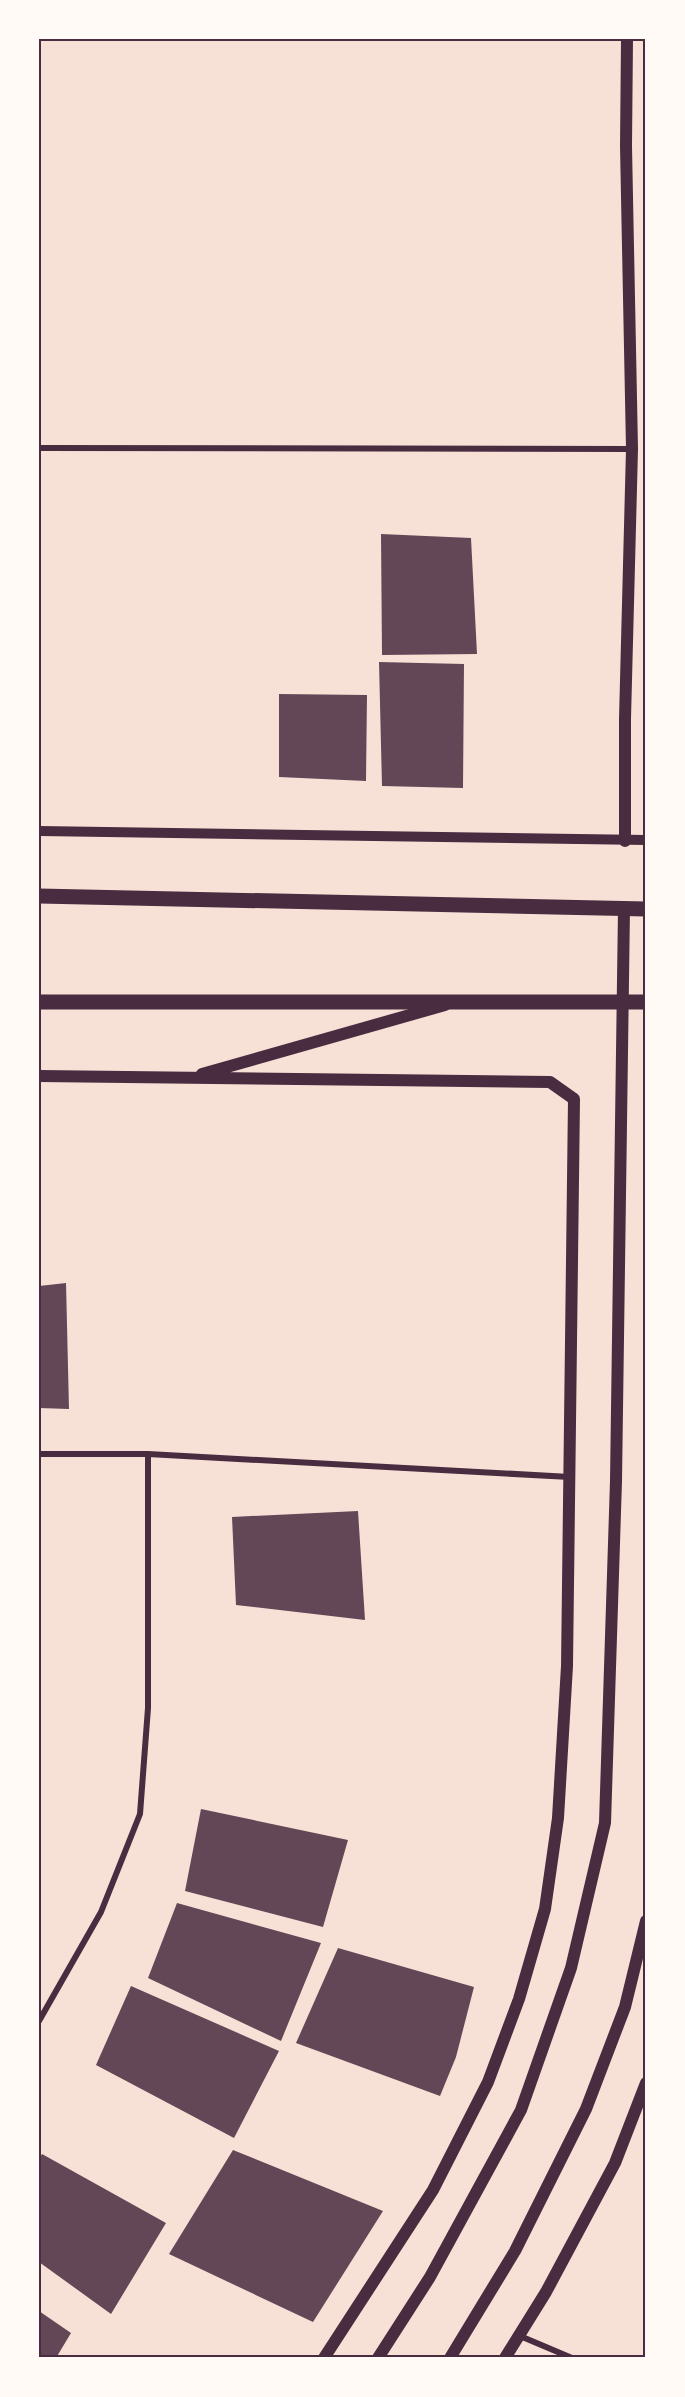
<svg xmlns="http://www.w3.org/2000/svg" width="685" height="2397" font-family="Quicksand,sans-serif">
<rect width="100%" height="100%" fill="#f7e1d7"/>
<path fill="#644757" d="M381,534L471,538L477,654L382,655Z
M379,662L464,664L463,788L382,786Z
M279,694L367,695L366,781L279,777Z
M66,1283L69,1409L39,1408V1286Z
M358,1511L365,1620L236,1605L232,1517Z
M201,1809L348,1840L323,1927L185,1891Z
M177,1903L321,1943L281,2041L148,1978Z
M338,1948L474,1987L456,2057L440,2096L296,2043Z
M131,1986L279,2051L234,2138L96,2065Z
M233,2150L383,2211L313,2322L169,2254Z
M42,2154L166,2223L111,2314L39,2262V2159Z
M39,2311L71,2333L56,2358H39Z"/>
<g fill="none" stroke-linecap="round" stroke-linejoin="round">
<path stroke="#4a2c40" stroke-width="6" d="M39,448L632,449
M39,1454H148L570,1477
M39,2021L101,1912L140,1814L148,1708V1454
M520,2336L572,2358"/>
<path stroke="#4a2c40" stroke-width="10" d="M39,831L646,840"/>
<path stroke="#4a2c40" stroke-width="12" d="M625,841V719L632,449L626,146L627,39
M202,1074L445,1005
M39,1076L550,1082L574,1099L567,1666L558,1818L545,1909L519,1999L488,2082L433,2190L324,2358
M378,2358L430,2277L521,2110L571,1968L605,1823L616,1481L624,909
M450,2358L515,2251L586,2109L625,2007L646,1921
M505,2358L546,2292L615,2163L646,2083"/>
<path stroke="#4a2c40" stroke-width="15" d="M39,896L646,909
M39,1002H646"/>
</g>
<rect width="685" height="2397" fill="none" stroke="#fffaf5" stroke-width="81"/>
<rect x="40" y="40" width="604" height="2316" fill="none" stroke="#4a2c40" stroke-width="2"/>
</svg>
